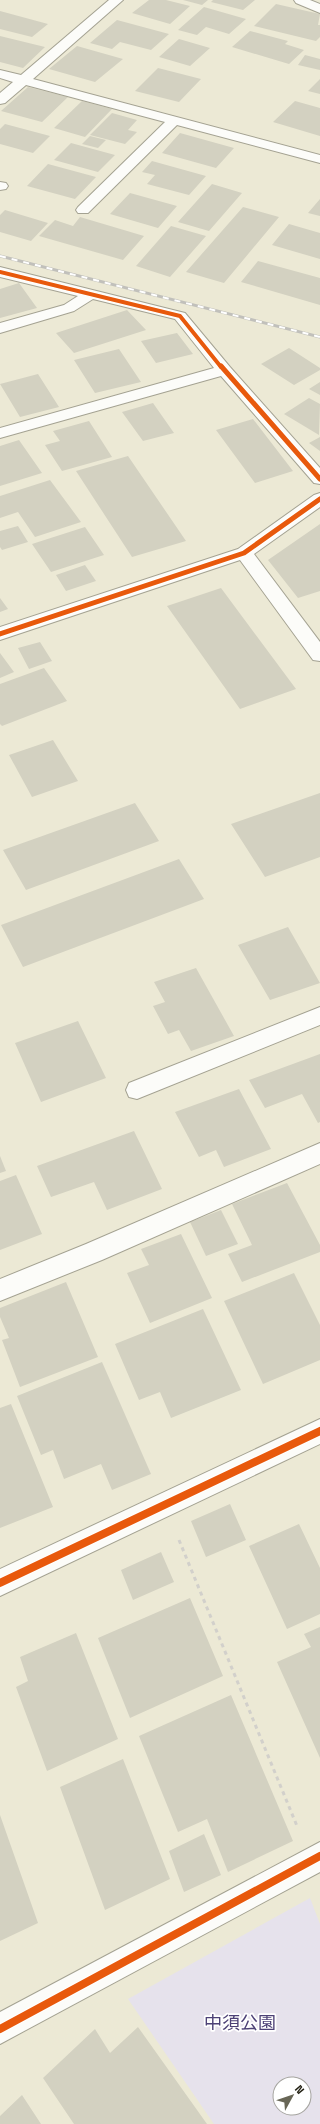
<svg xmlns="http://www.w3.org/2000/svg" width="320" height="2124" font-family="'Space Grotesk','Noto Sans JP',sans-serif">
<rect width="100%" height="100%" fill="#ece9d5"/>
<path fill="#e6e2ec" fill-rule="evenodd" d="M310,1898L320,1924V2124H214L128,1999ZM280,2084H304V2108H280Z"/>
<path fill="#d3d1c1" d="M149,0H166L190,6L170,24L132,13Z
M183,0H208L202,5Z
M213,0H255L243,10L211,2Z
M276,4L320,14L318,25H320V37L316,41L254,26Z
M204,7L246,19L229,34L206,27L197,35L178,30Z
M0,11L48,24L32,37L0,29Z
M117,20L169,34L151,50L120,42L112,49L90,43Z
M250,31L288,41L285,44L304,50L289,64L232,47Z
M0,36L45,47L23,68L0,62Z
M179,39L210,48L190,66L159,57Z
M77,46L123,59L95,82L49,69Z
M305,55L320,59V70L298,65Z
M158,68L201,79L179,102L135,91Z
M320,79V94L308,91Z
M28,87L68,97L42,122L1,111Z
M82,101L112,109L85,137L54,128Z
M295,101L320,108V136L273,122Z
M112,113L137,120L128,130L137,132L125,144L90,135Z
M5,124L50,136L33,153L0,144V129Z
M180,133L234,148L216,168L162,153Z
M90,136L106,140L98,148L82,144Z
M71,143L115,155L98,172L54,160Z
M152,161L206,176L189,195L147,184L155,175L142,172Z
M48,164L96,177L75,199L27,186Z
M212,184L242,193L209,231L178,222Z
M130,193L177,206L158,228L110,214Z
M320,199V216L308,213Z
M243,207L279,217L224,283L186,272Z
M5,210L48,223L31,241L0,232V215Z
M80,217L144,236L123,260L39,236L55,220L73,226Z
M289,224L320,233V259L272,245Z
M171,226L206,236L170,277L136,266Z
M258,261L320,278V305L241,282Z
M19,283L37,308L0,318V289Z
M127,310L146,330L74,353L56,333Z
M177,333L193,354L156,363L141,341Z
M289,348L320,368V370L294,385L261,364Z
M119,349L141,382L95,393L74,360Z
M38,374L59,407L20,417L0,384Z
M320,382V395L309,389Z
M309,398L320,404L319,435L284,414Z
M153,403L174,433L143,441L122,412Z
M253,419L293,471L255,483L216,430Z
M89,421L112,457L62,471L45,445L60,441L53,431Z
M320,437V451L309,443Z
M19,440L42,473L0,486V446Z
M128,456L186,541L132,557L76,471Z
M50,480L81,522L35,537L18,512L0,518V496Z
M320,524V591L298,598L268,560Z
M18,526L28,542L2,550L0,547V531Z
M85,527L104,555L51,572L32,544Z
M85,565L96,581L66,591L56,575Z
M221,588L296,689L240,709L167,606Z
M0,598L8,609L0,612Z
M40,642L52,661L29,669L18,648Z
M0,653L14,672L0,678Z
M44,668L67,701L2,726L0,724V684Z
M53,740L78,781L32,797L9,755Z
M320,793V857L265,877L231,824Z
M135,803L159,841L26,890L3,850Z
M179,859L204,899L23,967L1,925Z
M288,927L320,983L270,1000L238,945Z
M196,968L234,1036L191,1051L179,1030L168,1034L153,1006L165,1002L154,982Z
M78,1021L106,1078L41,1102L15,1043Z
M320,1054V1122L318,1123L302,1094L265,1108L249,1080Z
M239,1089L271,1149L224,1167L216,1150L199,1157L175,1112Z
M134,1131L162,1189L107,1210L94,1182L51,1197L37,1166Z
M0,1156L6,1171L0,1173Z
M16,1175L42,1234L0,1250V1181Z
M287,1183L320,1245V1252L242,1282L228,1254L252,1245L232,1204Z
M221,1210L238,1244L206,1256L190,1222Z
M181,1234L212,1298L150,1323L127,1273L149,1265L141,1249Z
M294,1273L320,1325V1360L263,1384L224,1301Z
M66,1282L98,1357L20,1387L2,1340L9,1338L0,1317V1308Z
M203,1309L241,1390L171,1418L160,1392L139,1400L115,1344Z
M102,1362L151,1474L112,1490L101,1464L64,1479L53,1450L41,1455L17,1396Z
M11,1404L53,1507L0,1528V1408Z
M230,1504L246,1540L206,1557L191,1521Z
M299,1524L320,1568V1614L287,1629L249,1546Z
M161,1552L174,1582L133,1600L121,1570Z
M190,1598L223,1676L130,1718L98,1638Z
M320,1627V1758L277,1662L311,1647L304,1634Z
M76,1633L118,1739L47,1771L16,1687L28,1681L20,1657Z
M231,1695L293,1841L228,1872L207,1819L178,1832L139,1736Z
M123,1759L170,1879L105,1910L60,1787Z
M0,1815L38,1923L0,1941Z
M204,1834L221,1875L184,1892L169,1851Z
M138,2027L207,2124H74L43,2078L95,2029L110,2053Z
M22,2095L41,2124H0V2116Z"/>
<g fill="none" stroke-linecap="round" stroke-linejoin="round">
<g stroke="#a4a292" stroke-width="2">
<path id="minor" d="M109,0H123L33,79L320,155V163L177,125L88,213H78L76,210L78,207L165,122L26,85L5,103L0,104V93L13,82L0,78V70L21,75Z
M294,0H310L320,4V13L296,3Z
M0,182L6,183L8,186L6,189L0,190Z
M0,267L185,313L230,367L320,468V484L314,483L221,376L0,438V428L214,368L175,319L93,299L74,311L0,333V323L64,305L78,296L0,277Z
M320,493V507L254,554L320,642V661L313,660L240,560L0,640V627L238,549L314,495Z
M320,1007V1025L137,1099L129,1097L126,1090L129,1083Z
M320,1143V1164L102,1260L0,1301V1279L86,1244Z
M320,1419V1444L0,1596V1569Z
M320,1842V1872L0,2044V2012Z"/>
</g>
<path stroke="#d2d0cb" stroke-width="3" stroke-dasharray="4 4" stroke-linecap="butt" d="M179,1540L297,1826"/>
<use href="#minor" fill="#fcfcf9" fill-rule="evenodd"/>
<g stroke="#c1c0bb" stroke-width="3">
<path id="rail" d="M0,256L320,337"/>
</g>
<use href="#rail" stroke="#fff" stroke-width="2" stroke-dasharray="6" stroke-linecap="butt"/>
<g stroke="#fff" stroke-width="5.5">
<path id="cycleway-far2" d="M0,272L180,316L221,367"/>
</g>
<g stroke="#fff" stroke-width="7">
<path id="cycleway-far1" d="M221,366L320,479
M0,634L244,553L320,499"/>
</g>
<g stroke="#fff" stroke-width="10">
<path id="cycleway" d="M0,1583L320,1431
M0,2029L320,1856"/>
</g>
<use href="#cycleway-far2" stroke="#e8590c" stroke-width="4"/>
<use href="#cycleway-far1" stroke="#e8590c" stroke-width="5"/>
<use href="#cycleway" stroke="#e8590c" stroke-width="8"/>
</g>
<g text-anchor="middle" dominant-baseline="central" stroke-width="3.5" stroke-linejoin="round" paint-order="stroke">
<g font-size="18" fill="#4d4176" stroke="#fff">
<text x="240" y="2022">中須公園</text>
</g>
</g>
<g transform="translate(292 2096) rotate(50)"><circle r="19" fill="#ffffff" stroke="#a6a5a0"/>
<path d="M0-3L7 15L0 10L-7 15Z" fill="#686656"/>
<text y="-6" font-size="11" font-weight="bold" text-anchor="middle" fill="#211f11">N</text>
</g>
</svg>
